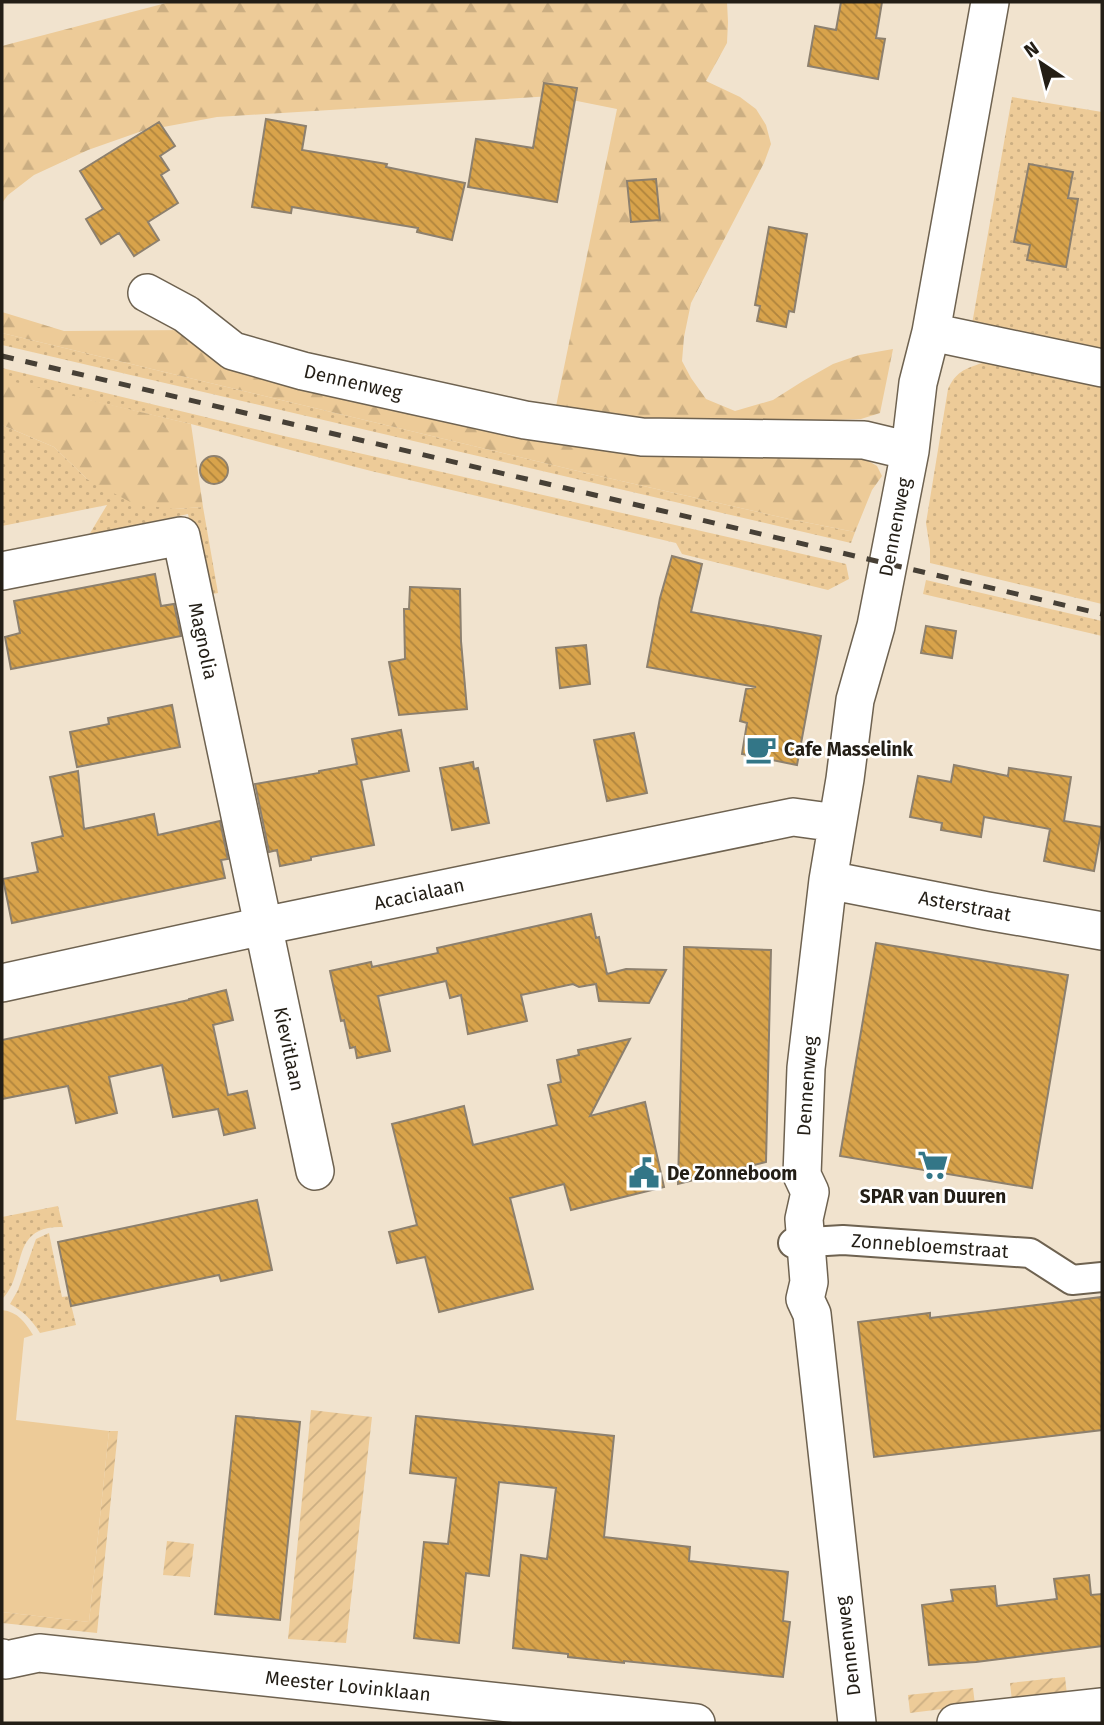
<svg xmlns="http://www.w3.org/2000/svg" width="1104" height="1725" font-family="'Fira Sans',sans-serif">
<defs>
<pattern id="grass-dots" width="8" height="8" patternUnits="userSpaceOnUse" patternTransform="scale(1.75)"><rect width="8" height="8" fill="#edcb98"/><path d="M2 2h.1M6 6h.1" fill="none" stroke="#cbae82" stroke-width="1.8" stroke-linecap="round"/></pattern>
<pattern id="forest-firs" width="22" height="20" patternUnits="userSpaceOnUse" patternTransform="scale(1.75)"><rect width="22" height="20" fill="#edcb98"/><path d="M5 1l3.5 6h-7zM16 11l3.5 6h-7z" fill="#cbae82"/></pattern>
<pattern id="garden-furrows" width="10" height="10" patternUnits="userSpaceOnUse" patternTransform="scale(1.75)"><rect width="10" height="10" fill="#edcb98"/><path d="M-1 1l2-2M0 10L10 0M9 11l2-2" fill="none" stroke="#cbae82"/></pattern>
<pattern id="building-back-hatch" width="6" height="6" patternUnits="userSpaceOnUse" patternTransform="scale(1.75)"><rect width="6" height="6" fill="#d8a34b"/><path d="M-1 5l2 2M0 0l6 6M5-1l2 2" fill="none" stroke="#af843d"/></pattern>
</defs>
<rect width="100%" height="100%" fill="#f1e3ce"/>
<path fill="url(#grass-dots)" d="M1012,97L1102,112V360L971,330Z
M2,333L586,473L789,519L855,532L851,543L2,345Z
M982,363L995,364L1102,384V604L930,563V549L926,523L948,389C956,372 964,369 982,363Z
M2,368L284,436L846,564L849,579L828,590L682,554L676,543L371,471L191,424L2,380Z
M2,425L54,447L87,479L174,509L203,507L218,593L207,595L188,514L89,535L107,505L2,526Z
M926,580L1102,621V636L923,594Z
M58,1206L63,1227C8,1225 28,1274 2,1299V1217Z
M49,1233L62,1297L69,1296L76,1325L40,1333C32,1320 23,1311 10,1304L18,1290L36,1239Z"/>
<path fill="url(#forest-firs)" d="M170,2H727L728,22L727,43L706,81L740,97L756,109L766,125L771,144L764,163L691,303L684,337L682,361L691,378L706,399L735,411L773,400L803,381L833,364L859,355L893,349L880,413L861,419L707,425L553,421L617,109L552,96L217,117L142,131L88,150L34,175L8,195L2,203V46Z
M2,312L64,331L188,330L222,359L848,449L877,466L882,476L872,490L855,532L789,519L586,473L2,333Z
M2,379L191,424L203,507L174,509L134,504L87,479L54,447L2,425Z"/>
<path fill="#edcb98" d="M2,1310C18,1312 25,1322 33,1335L24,1338L16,1420L109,1431L89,1622L2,1612Z"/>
<path fill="url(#garden-furrows)" d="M311,1410L372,1417L346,1643L288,1639Z
M109,1431H118L97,1633L2,1623V1612L89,1622Z
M167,1541L194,1544L190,1577L163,1575Z
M1065,1677L1067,1695L1012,1701L1010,1683Z
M973,1688L975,1705L910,1713L908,1695Z"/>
<path fill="url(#building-back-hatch)" stroke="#8d806e" stroke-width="2" d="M841,2H882L876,38L885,39L878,79L808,66L815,26L836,30Z
M544,83L577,88L557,202L468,187L476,139L533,148Z
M266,119L306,126L302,150L387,164L386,167L465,183L452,240L417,232L418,228L292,207L291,213L252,207Z
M159,122L175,146L160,156L169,170L161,175L178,203L148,222L159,240L134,256L119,233L101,244L86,219L103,209L80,171Z
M1029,164L1073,172L1068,198L1078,199L1066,267L1027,260L1030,245L1014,242Z
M656,179L660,220L631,222L627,181Z
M769,227L807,234L794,312L789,311L786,327L757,321L760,306L755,305Z
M200 470a14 14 0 1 1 28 0a14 14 0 1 1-28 0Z
M672,556L702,564L691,612L821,636L797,765L742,754L747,723L740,721L746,689L756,687L647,667L660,598Z
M155,574L161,606L174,604L181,636L11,669L5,637L20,633L14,601Z
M410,587L460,589L461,641L467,709L399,715L389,662L405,659L404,609H409Z
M926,626L956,631L952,658L921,653Z
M586,645L590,684L560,688L556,648Z
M172,705L180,747L77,767L70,732L109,724L108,718Z
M401,730L409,771L361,780L374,845L311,857V860L280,866L277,850L269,852L255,784L319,773V771L357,764L352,739Z
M634,733L647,793L607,801L594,740Z
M473,762L474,769L478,768L489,823L452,830L440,768Z
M954,765L1008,776L1009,768L1071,777L1064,821L1102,827L1094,871L1044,861L1050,829L984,817L981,837L941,830L942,823L910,817L918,776L951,782Z
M78,771L84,829L154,814L158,835L220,821L228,859L221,860L225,878L12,923L3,879L38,872L32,843L63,836L50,777Z
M591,914L596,938L599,937L607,974L626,969L666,970L649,1003L599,1001L596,984L579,987L573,984L521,995L527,1021L468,1034L461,995L450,998L446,981L378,996L390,1051L357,1058L355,1047L350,1048L344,1020L341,1021L330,971L371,962L372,967L438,953L437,948Z
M876,943L1068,975L1032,1188L840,1156Z
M684,947L771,950L766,1162L678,1184Z
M226,990L233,1020L213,1025L228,1095L247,1091L255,1128L224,1135L218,1109L173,1117L162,1065L109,1077L117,1113L76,1123L68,1086L2,1099V1040L189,1000V999Z
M630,1039L590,1116L645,1102L664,1187L571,1210L564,1184L510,1198L533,1289L439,1312L425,1257L397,1263L389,1232L417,1225L392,1124L464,1106L473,1145L557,1125L548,1085L561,1082L557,1060L579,1055L578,1050Z
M257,1200L272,1270L221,1281L219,1275L71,1306L58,1242Z
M1102,1297V1430L874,1457L858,1322L930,1313V1318Z
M236,1416L300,1422L280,1620L215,1614Z
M416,1416L614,1436L604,1537L690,1547L689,1561L788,1572L783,1621L790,1622L783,1677L624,1661V1663L568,1657V1654L513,1648L521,1555L547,1559L556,1488L499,1482L489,1576L466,1573L459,1643L414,1638L424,1542L448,1544L456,1478L410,1473Z
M1089,1575L1091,1595L1102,1594V1646L976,1662L929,1665L922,1605L953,1601L951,1590L995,1586L997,1606L1057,1599L1054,1579Z"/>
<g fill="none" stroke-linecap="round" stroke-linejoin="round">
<g stroke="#6e6250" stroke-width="32">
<path id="pedestrian" d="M793,1243L843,1240L1030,1253L1072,1280L1102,1277"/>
</g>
<g stroke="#6e6250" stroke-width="40">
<path id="minor" d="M147,293L186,314L233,351L303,371L525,420L642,437L864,440L910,451
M931,332L1102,368
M2,571L181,536L315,1171
M828,880L987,911L1102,931
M2,983L263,926L793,817L837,823
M2,1658L6,1660L39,1653L696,1723
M857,1723L812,1314L805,1299L809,1282L804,1219L810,1192L802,1175L806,1068L828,880L845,779L855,700L876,626L910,451L918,383L931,332L990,2
M956,1723L1102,1707"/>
</g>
<use href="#pedestrian" stroke="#fff" stroke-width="28"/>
<use href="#minor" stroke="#fff" stroke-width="37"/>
<path stroke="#474036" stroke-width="5" stroke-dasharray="12 12" stroke-linecap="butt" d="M2,356L1102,614"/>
</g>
<defs>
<g id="cafe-bare" transform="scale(2.415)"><path d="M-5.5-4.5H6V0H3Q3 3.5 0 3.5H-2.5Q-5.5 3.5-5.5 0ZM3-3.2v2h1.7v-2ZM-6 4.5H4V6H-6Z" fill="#337687" stroke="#fff" stroke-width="2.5" paint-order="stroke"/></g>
<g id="supermarket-bare" transform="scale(2.415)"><path d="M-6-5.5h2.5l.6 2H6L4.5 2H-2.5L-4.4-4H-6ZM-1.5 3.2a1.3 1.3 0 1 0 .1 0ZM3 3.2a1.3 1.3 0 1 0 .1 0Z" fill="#337687" stroke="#fff" stroke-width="2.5" paint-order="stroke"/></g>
<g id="civic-bare" transform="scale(2.415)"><path d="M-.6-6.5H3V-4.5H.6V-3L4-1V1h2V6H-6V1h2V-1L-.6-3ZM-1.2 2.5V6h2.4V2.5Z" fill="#337687" stroke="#fff" stroke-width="2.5" paint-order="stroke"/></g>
</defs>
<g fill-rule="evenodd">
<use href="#cafe-bare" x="761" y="749"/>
<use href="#supermarket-bare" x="933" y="1165"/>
<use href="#civic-bare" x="644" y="1173"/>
</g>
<g text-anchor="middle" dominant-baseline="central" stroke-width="5" stroke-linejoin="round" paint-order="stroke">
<g font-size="19" fill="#231e16" stroke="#fff">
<text transform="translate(353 382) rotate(13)">Dennenweg</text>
<text transform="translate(895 527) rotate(-79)">Dennenweg</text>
<text transform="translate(203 641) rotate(78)">Magnolia</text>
<text transform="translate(419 894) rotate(-12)">Acacialaan</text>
<text transform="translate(965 906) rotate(11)">Asterstraat</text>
<text transform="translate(289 1049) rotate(78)">Kievitlaan</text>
<text transform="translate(807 1086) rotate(-86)">Dennenweg</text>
<text transform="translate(930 1246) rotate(4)">Zonnebloemstraat</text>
<text transform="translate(848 1646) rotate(-97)">Dennenweg</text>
<text transform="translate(348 1686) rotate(6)">Meester Lovinklaan</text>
</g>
<g font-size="19" font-weight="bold" fill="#231e16" stroke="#fff" text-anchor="start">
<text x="784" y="749">Cafe Masselink</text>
<text x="667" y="1173">De Zonneboom</text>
<text x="933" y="1196" text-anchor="middle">SPAR van Duuren</text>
</g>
</g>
<rect width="1104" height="1725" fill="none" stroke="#231e16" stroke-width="7"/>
<g transform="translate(1041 63) rotate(325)" stroke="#ffffff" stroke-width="5" paint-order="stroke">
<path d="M0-5L12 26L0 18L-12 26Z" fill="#231e16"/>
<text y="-10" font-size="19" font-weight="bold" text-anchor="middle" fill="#231e16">N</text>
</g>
</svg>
